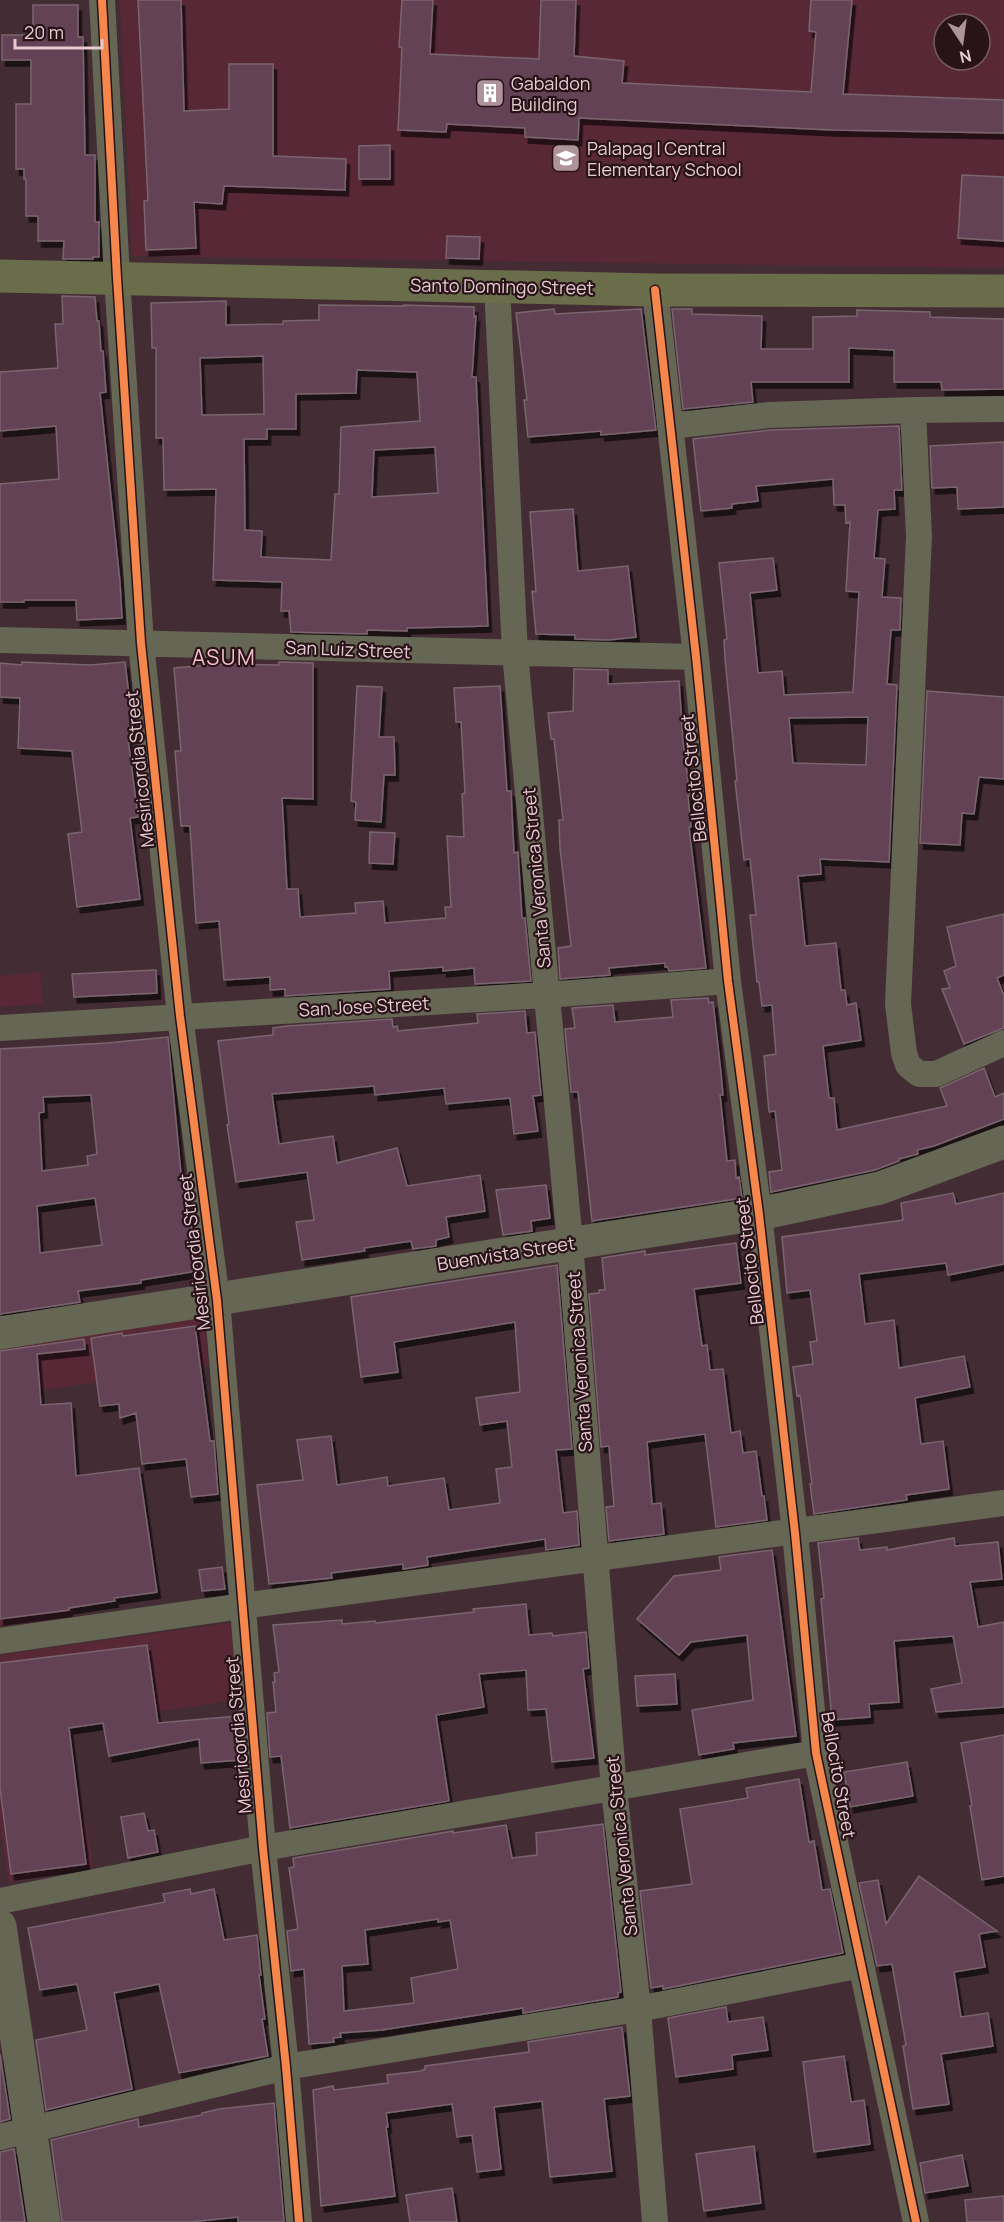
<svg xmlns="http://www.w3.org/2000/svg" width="1004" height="2222" font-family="Manrope,sans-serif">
<defs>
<filter id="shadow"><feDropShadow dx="3.5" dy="6" stdDeviation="0" flood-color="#0009"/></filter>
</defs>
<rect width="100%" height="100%" fill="#442c34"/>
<path fill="#592837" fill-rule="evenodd" d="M120,0H1004V268L132,256ZM944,24H980V60H944Z
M40,972L43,1004L0,1007V976Z
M203,1305L208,1366L22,1393L64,1495L76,1616L0,1626V1331Z
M230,1623L237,1700L34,1729L41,1787L79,1781L93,1867L9,1882L0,1826V1655Z"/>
<path fill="#634356" stroke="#79656e" stroke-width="1.5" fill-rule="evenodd" filter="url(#shadow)" d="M138,0H181L184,111L229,109V64H273V156L346,159L345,190L224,186L222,204L194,202L196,248L146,250L144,201L148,200Z
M402,0H433L430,54L539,59L541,0H576L574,56L624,61L622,83L811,92L816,32L809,31L811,0H852L843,94L1004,100V133L832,130L579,118L578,140L525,137V128L447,124L446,132L398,130L402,47H399Z
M33,5H78V37H83L85,155H95V222H99V257H93V259H63L64,241H38V216H26V179H24V169H16V104H31V60H2V35H33Z
M390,145V179H359V146Z
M962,175L1004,177V241L958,238Z
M447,236L480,237L479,259L446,258Z
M62,296L95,297L97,321H99L101,351H103L106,392L100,393L120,582L122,618L77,620L76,600H24V602H0V484L59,479L56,426L0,431V372L58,368L55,324H63Z
M226,301V325L283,324V321L319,320V305L404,306V305L474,307V317L476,316L472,377H476L488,626L407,628V631L367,630V634L291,632L289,611H281L282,582L213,580L216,489L164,490L163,438H156V348H152L151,303ZM263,356L264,414L202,415L200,358ZM357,370L417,372L420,421L341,427L339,494H335L331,560L261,557L262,531L245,530L244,439H267V429H296V394L356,393ZM435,447L438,493L372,497L374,450Z
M554,309L555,314L641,309L656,430L601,435V431L528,437L524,400H527L516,313Z
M672,309H692V314L762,316L761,349H813V317L857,316V310L930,312V317L1004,319V389L942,390L941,382H894V350L849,348V382H751L753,402L683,409Z
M899,426L902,490H894L895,509L878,510L874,558L885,559L882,597L901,598L900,630H891L887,684L897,685L889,862L820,859L821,874L798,876L805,946L836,943L841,990H845L847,1005L856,1003L861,1040L823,1046L829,1098H834L837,1130L947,1106L940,1088L984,1068L995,1097L1004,1093V1119L934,1146L917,1150L918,1154L899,1159V1161L875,1170L771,1192L769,1172L782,1170L775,1111L769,1112L764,1056L776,1054L772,1005L762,1006L759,982H757L750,915H756L750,859L744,860L738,807L735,781H737L725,659L724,640L727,639L719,563L773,558L777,590L750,593L758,673L782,671L784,695L853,692L859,592L846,591L850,522L846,523L845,505H834L833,479L756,486L758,501L732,504V508L701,511L693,439L770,430ZM868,717L866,765L793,763L789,718Z
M1004,442V507L958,509L957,487L932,488L930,446Z
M573,509L578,571L628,566L636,637L609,640L575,639V635L536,634L532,591L536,592L530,512Z
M22,662L90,665L125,662L134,737L128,738L138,817L130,818L140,899L77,907L68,834L82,832L72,751L18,748L20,698L0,697V663L22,665Z
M279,662L313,663V799L282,798L287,889H298L300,917L356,913L355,903L383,901L385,923L446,918L445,907H451L447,836L464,837L462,794L465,793L461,722H456L454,688L500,686L507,791H511L514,853L518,852L522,918H525L531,981L475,984L474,968L443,971V967L389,971L390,989L285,996V989L270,990V977L224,980L219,921L196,923L190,826H181L175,751H181L174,668L221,664L279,665Z
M574,669L608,670V684L679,681L683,741L690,796H688L691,827H689L706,968L669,971L668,967H665V963L609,968L610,975L560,979L558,948L571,946L560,848L559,820H563L554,739H551L548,713L573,711Z
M357,686L382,687L379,737H394L395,775H384L381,822L355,820L356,802L351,801Z
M927,691L1004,697V779L979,777L974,814L962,813L960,845L920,843Z
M370,832L395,833L393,864L369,863Z
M1004,914V975L997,978L1004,996V1028L964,1044L942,989L950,988L944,971L956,966L947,927Z
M156,970L157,993L74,997L72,974Z
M708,998L709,1003L713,1002L721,1073L723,1095H720L727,1161L735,1160L736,1178L739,1177L742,1198L592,1221L578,1092H571L565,1029L575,1028L572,1008L613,1005L615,1022L673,1017L671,1000Z
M525,1011L527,1033L535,1032L541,1095L533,1096L538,1131L514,1134L510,1098L446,1104L444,1088L375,1095L374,1086L272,1094L279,1144L333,1136L337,1163L397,1148L407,1186L480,1175L485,1211L446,1217L449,1237L436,1240V1246L413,1249L411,1241L364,1248L365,1251L302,1260L296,1222L314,1220L307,1172L236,1182L227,1125L229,1124L218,1041L273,1035V1028L287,1026L392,1019L393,1027L397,1026L398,1031L478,1023L477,1014Z
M168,1037L183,1195L185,1194L189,1211L198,1271L141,1280V1283L78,1291L80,1302L0,1314V1049L107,1043ZM91,1095L97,1154L87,1156L88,1165L42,1171L39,1113L44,1112L43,1097ZM95,1198L102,1245L40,1253L37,1206Z
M546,1185L550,1218L531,1221L532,1231L503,1235L496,1190Z
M953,1193L956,1204L1004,1193V1264L948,1275L946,1263L859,1274L865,1324L894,1320L899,1368L964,1356L970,1387L915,1398L921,1444L943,1441L949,1489L906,1495L907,1500L814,1514L810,1484H812L804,1424L800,1395L797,1396L793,1367L813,1364L810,1342L817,1341L810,1290L787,1293L782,1237L903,1220L901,1203Z
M736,1243L741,1283L694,1289L702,1346L707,1345L710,1370L723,1369L731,1433L740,1431L743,1453L756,1451L762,1496H764L767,1520L716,1527L705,1434L647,1442L652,1504L661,1503L664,1534L609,1541L606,1507L614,1506L609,1446L601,1447L589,1294L599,1293V1290H605L602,1258L645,1251V1255Z
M557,1265L572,1449L556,1450L563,1513L577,1511L579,1545L546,1550L545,1539L427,1557L428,1565L403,1569V1564L331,1573L332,1578L269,1584L257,1485L303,1480L297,1440L331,1436L337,1485L387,1477L388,1486L444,1478L449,1510L500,1503L496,1469L512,1467L507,1421L480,1425L476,1398L520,1392L515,1322L394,1342L398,1372L361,1377L351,1297Z
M195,1326L210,1441H214L218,1494L191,1497L186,1459L142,1464L136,1413L120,1418L119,1404L100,1406L91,1338L122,1333L123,1336Z
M84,1339L85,1349L37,1354L41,1405L71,1403L76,1476L139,1468L157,1592L114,1598L115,1601L69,1608V1610L0,1619V1351Z
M858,1538L860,1550L887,1547V1550L954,1538L955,1546L998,1542L1002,1579L970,1582L978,1627L1004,1622V1707L936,1712L931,1689L962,1683L953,1636L894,1641L899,1702L869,1704L870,1717L832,1720L821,1599L824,1598L818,1543Z
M772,1550L796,1736L733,1743L734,1749L699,1755L692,1710L753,1700L747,1635L691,1642L679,1655L637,1619L674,1576L721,1570L719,1557Z
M222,1567L225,1589L202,1591L199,1570Z
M526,1604L529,1635L552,1633L553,1636L586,1632L589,1668L583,1669L594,1758L552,1762L546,1709L528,1710L526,1670L479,1674L484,1707L436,1715L449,1801L290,1828L281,1756L270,1757L267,1713L276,1712L273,1682H275L274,1673L279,1672L273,1625L342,1620V1624L375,1621L376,1623L474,1612L473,1609Z
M147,1645L158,1723L237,1716L241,1760L201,1763L199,1739L109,1756L103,1723L69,1728L86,1864L11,1874L0,1788V1663Z
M675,1674L677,1704L637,1706L635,1676Z
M1004,1735V1876L982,1880L970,1806L972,1805L961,1743Z
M907,1762L913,1796L850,1807L844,1772Z
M799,1779L809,1842L814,1841L822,1890L830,1889L843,1953L663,1989V1986L651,1988L640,1891L692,1884L680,1809L748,1798L746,1788Z
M144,1813L148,1831L154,1830L158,1852L128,1858L121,1817Z
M603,1824L621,1992L618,1993V1997L523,2013V2008L382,2030L340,2033L341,2037L333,2038L334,2042L309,2044L304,1969L291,1971L287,1931L298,1929L289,1868L294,1867L293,1858L453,1831V1833L506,1825L512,1858L537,1855L536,1833ZM438,1919V1922L450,1920L458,1969L411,1978L414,2003L344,2011L342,1966L368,1964L365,1930Z
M919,1876L997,1931L979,1934L985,1967L954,1972L961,2017L988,2013L993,2046L941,2054L949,2104L913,2109L903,2046L906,2045L892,1964L877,1966L859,1883L878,1880L886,1924Z
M190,1889L191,1894L214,1889L224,1940L257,1935L261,1975H259L265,2019H262L268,2056L179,2073L159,1984L114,1993L132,2089L46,2110L36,2040L87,2030L77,1984L40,1990L28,1928L165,1902L163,1894Z
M726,2007L728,2022L763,2017L768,2050L732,2055L733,2069L676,2077L668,2018Z
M622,2027L630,2096L604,2099L612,2171L550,2177L542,2101L494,2107L501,2169L477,2172L472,2135L457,2137L452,2104L386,2113L388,2127H386L395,2196L321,2206L313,2090L333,2086L334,2090L388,2083L387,2075L421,2071L425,2069V2066L529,2052L528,2042Z
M0,2054L10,2119L0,2122Z
M844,2056L851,2102L864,2100L870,2144L814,2152L803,2062Z
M274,2103L284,2222H238V2217L190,2222H62L51,2140L138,2119L139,2127L202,2115V2113L219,2109Z
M754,2146L761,2203L704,2211L696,2154Z
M14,2149L25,2222H0V2152Z
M962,2155L968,2186L925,2193L920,2163Z
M452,2188L457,2222H410L406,2195Z
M1004,2196V2222H967L965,2200Z"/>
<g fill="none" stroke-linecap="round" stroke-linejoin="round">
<path stroke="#656653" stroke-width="26" d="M102,0L117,278L141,643L180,1016L217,1300L263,1848L286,2067L299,2222
M497,286L515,653L570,1243L614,1789L638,2009L655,2222
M655,290L696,657L728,981L759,1214L795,1533L816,1753L916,2222
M913,410L919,536L898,1004L904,1053L908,1065L919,1074H936L1004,1043
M670,426L769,415L913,410L1004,409
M0,640L696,657
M0,1028L546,995L728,981
M0,1641L242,1606L1004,1503
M0,1901L263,1848L816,1753
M0,2137L286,2067L638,2009L861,1965"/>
<path stroke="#656653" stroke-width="33" d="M0,1333L759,1214L880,1188L1004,1142
M0,1926L44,2222"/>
<path stroke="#696d49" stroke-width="33" d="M0,276L655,290L1004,291"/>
<g stroke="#281319" stroke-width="11">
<path id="cycleway" d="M102,0L117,278L141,643L180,1016L217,1300L263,1848L286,2067L299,2222
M655,290L696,657L728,981L759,1214L795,1533L816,1753L916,2222"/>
</g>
<use href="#cycleway" stroke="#f5874c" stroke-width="8"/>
</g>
<defs>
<g id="building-square" transform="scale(1.5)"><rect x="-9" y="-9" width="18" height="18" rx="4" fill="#af939a" stroke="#281319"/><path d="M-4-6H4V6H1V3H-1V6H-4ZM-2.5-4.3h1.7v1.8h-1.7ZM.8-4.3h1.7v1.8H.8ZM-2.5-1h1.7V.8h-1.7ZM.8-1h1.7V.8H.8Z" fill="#fff"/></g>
<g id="school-square" transform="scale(1.5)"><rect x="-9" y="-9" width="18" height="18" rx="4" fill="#af939a" stroke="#281319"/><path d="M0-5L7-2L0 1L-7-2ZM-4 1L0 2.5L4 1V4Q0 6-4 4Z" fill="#fff"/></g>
</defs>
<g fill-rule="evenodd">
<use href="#building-square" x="490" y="93"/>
<use href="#school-square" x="566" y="158"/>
</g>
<g text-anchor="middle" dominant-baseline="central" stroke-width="4.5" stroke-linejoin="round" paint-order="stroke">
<g font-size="18" fill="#e8cad1" stroke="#281319" text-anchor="start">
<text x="511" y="83">Gabaldon<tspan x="511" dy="21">Building</tspan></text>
<text x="587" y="148">Palapag I Central<tspan x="587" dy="21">Elementary School</tspan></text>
</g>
<g font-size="18" fill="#e8cad1" stroke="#281319">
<text transform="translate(502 286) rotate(1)">Santo Domingo Street</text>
<text transform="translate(348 649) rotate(2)">San Luiz Street</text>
<text transform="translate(139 769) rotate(-96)">Mesiricordia Street</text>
<text transform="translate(693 778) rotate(-96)">Bellocito Street</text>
<text transform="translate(536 878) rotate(-95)">Santa Veronica Street</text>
<text transform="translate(364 1006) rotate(-3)">San Jose Street</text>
<text transform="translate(194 1252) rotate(-97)">Mesiricordia Street</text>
<text transform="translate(506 1253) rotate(-9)">Buenvista Street</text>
<text transform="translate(749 1261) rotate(-97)">Bellocito Street</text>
<text transform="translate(579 1362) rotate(-94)">Santa Veronica Street</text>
<text transform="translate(238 1735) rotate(-95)">Mesiricordia Street</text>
<text transform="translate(839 1775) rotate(80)">Bellocito Street</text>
<text transform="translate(621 1846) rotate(-96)">Santa Veronica Street</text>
</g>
<g font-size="21" letter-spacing="1.5" fill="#f8becd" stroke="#281319">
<text x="224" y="657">ASUM</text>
</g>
</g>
<g transform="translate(962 42) rotate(167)"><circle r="28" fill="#281319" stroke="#755c63" stroke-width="1.5"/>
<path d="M0-4.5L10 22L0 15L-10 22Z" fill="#af939a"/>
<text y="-9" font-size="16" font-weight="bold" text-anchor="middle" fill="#e8cad1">N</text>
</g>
<path d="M15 39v9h87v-9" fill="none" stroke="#e8cad1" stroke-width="3"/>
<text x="24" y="39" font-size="18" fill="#e8cad1" stroke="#281319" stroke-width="4.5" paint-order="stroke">20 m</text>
</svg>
